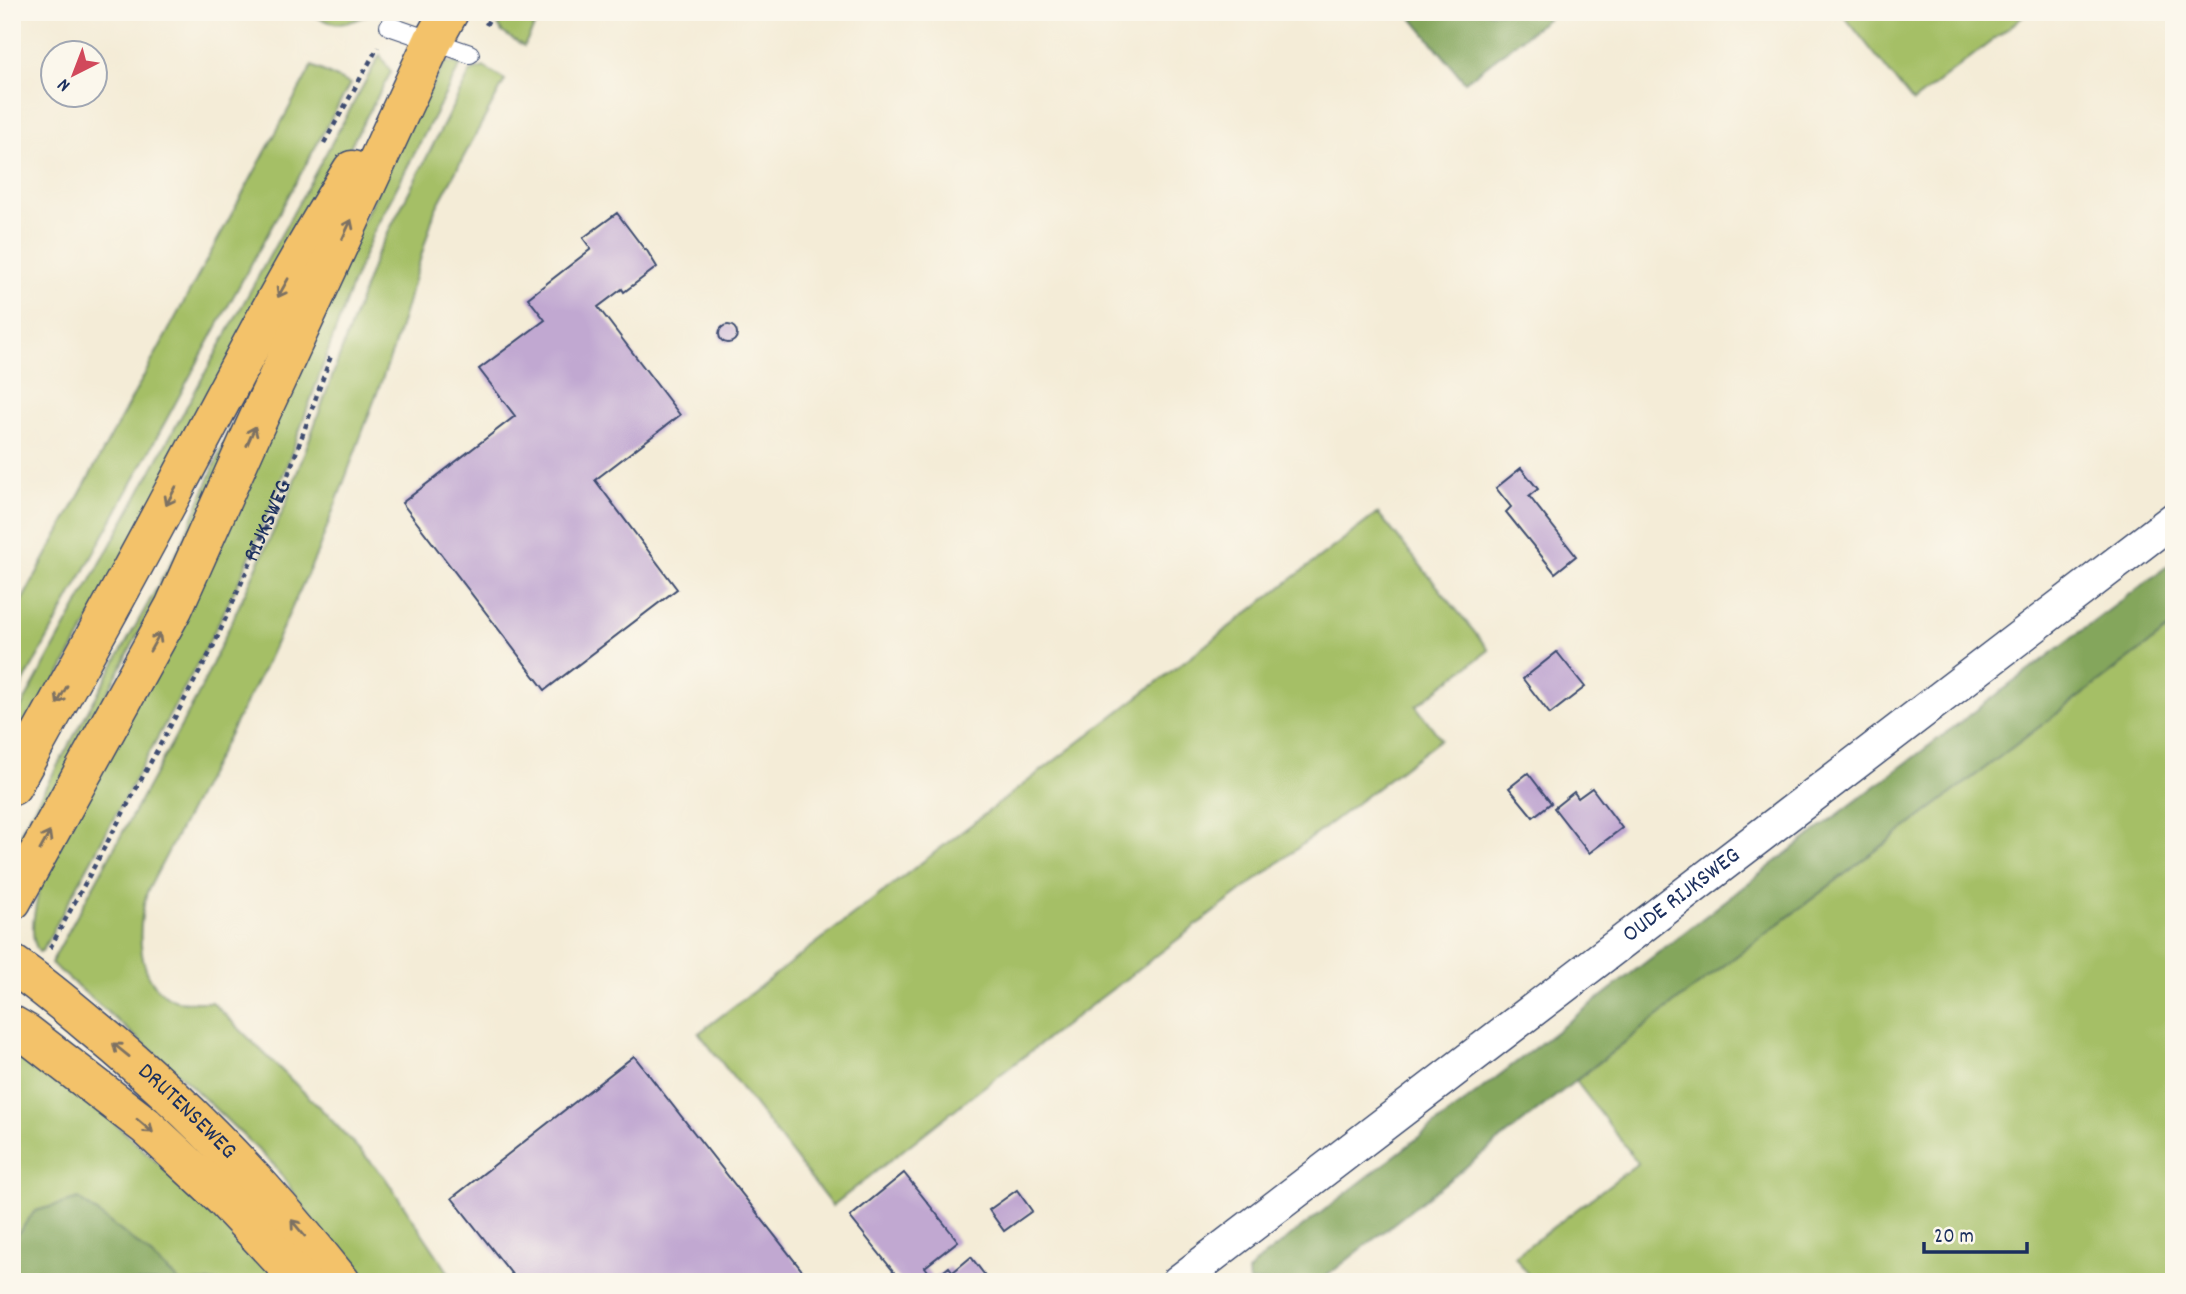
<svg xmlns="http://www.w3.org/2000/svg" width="2186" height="1294" font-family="Dekko,sans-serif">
<rect width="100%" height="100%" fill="#fbf7ec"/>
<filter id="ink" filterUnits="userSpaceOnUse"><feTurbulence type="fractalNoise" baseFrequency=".0143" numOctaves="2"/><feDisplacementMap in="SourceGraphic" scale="14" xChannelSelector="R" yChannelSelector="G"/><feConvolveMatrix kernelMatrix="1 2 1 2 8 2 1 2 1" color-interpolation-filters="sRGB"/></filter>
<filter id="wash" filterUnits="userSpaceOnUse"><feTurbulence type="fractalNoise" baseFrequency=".00686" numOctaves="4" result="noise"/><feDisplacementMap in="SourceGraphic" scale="28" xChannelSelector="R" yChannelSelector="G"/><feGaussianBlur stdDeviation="1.57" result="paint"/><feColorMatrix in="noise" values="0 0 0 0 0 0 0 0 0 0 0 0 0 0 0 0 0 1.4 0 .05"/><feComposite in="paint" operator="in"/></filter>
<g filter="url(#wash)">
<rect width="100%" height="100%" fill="#f4ecd7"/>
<path fill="#a5bf66" stroke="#607762" stroke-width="2" d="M306,12H373C341,28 337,27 306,12Z
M501,12H542L524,46L502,32L496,21Z
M1841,12H2029L1913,102Z
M380,55L391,72L12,761V724Z
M445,62L461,64L373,233L353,282L286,468L243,573L206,648L42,951L39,952C27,934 36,908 39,889L403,138Z
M312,66L350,84L233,297L12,704V619Z
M484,67L505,80L435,210L393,350L318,551L264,668L147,892C137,927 134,982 174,1000C182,1003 202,1002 212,1002L324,1112L384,1176L455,1282H354L275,1166L182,1077L51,963L197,697L285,506L376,256L471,71Z
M255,369L266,375L219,478L12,877V847L183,541Z
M1378,513L1489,650L1416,706L1441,739L968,1099L832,1206L699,1033Z
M2174,625V1282H1533L1515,1256L1638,1163L1576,1081L1681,998Z
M12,1056L62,1075L288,1282H180L143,1248L12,1241Z"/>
<path fill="#84a65b" stroke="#506a5c" stroke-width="2" d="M1407,12H1556L1465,82Z
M2174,561V625L1681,998L1319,1282H1249L1248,1272L1257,1262L1812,834Z
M79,1199L143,1248L180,1282H12V1241L35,1211Z"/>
<g id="blocks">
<path fill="#c1a8d1" d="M617,213L645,250L646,249L657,267L624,292L622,289L598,307L680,415L595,480L677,589L545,690L402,503L515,416L479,369L545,320L528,298L591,249L583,238Z
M719 334a9 9 0 1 1 18 0a9 9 0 1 1-18 0Z
M1521,468L1538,489L1529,496L1576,556L1555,573L1506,512L1511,507L1496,488Z
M1557,652L1585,687L1550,714L1523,679Z
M1528,773L1551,803L1533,817L1509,788Z
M1592,788L1622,828L1589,853L1554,808L1574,792L1578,798Z
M634,1056L811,1282H518L452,1198Z
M904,1173L958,1241L925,1267L934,1279L949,1267L953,1272L971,1257L990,1282H902L850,1217Z
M1017,1190L1032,1211L1004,1231L989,1210Z"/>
</g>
</g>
<g filter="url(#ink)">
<use href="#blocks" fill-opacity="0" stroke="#3c4b70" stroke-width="2"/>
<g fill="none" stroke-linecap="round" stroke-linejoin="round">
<g stroke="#3c4b70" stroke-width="20">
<path id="service" d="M389,26L470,54"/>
</g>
<g stroke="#3c4b70" stroke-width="36">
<g id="minor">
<path id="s2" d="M1178,1282L2174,519"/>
</g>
</g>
<g stroke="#3c4b70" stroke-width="41">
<g id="primary">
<path d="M12,786C66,689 120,592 172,494C230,385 286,275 352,170"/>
<path d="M12,901L174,607L255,426L433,41L449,12"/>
<path id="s3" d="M12,964C40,983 66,1005 92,1027C185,1103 267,1188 341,1282"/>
<path d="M12,1025L26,1033L146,1126L224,1199L302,1282"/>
</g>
</g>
<g stroke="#3c4b70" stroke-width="4.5" stroke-dasharray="5 5" stroke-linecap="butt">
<path d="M486,25L493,12"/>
<path d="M324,143L378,47"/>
<path id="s1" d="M50,948L213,647L283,489L332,353"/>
</g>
<use href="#service" stroke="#fff" stroke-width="18"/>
<use href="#minor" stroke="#fff" stroke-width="33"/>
<use href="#primary" stroke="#f3c26a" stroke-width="38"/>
</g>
<defs><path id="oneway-shaft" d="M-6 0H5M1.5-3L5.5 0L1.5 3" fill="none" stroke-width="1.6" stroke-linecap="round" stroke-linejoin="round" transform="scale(1.75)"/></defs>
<g stroke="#7c7163">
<use href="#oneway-shaft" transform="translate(347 229) rotate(-65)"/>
<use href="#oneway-shaft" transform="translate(283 288) rotate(119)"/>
<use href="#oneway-shaft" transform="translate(251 436) rotate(-66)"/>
<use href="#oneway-shaft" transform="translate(171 496) rotate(118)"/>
<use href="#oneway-shaft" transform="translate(155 642) rotate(-61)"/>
<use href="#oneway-shaft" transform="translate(62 695) rotate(119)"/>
<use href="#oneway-shaft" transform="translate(45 841) rotate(-61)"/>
<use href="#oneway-shaft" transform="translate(121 1050) rotate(-141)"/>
<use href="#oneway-shaft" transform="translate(145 1126) rotate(40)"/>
<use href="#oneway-shaft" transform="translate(298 1228) rotate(-130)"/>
</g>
</g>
<g text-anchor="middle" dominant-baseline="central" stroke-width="5" stroke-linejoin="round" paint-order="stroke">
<g font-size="24" fill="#1b2f5e" stroke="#fbf7ec">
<text stroke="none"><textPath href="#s1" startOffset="480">RIJKSWEG</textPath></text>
<text stroke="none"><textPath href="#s2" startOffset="635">OUDE RIJKSWEG</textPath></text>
<text stroke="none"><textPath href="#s3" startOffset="229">DRUTENSEWEG</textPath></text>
</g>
</g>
<rect width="2186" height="1294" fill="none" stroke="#fbf7ec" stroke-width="42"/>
<g transform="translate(74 74) rotate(222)"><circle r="33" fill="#fbf7ec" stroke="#a1a7b3" stroke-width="2"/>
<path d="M0-5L12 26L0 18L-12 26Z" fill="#d1495b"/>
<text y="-10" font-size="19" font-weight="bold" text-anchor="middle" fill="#1b2f5e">N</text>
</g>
<path d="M1924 1242v10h103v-10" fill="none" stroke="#1b2f5e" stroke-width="3.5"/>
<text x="1934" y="1242" font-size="21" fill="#1b2f5e" stroke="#fbf7ec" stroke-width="5" paint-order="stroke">20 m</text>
</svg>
